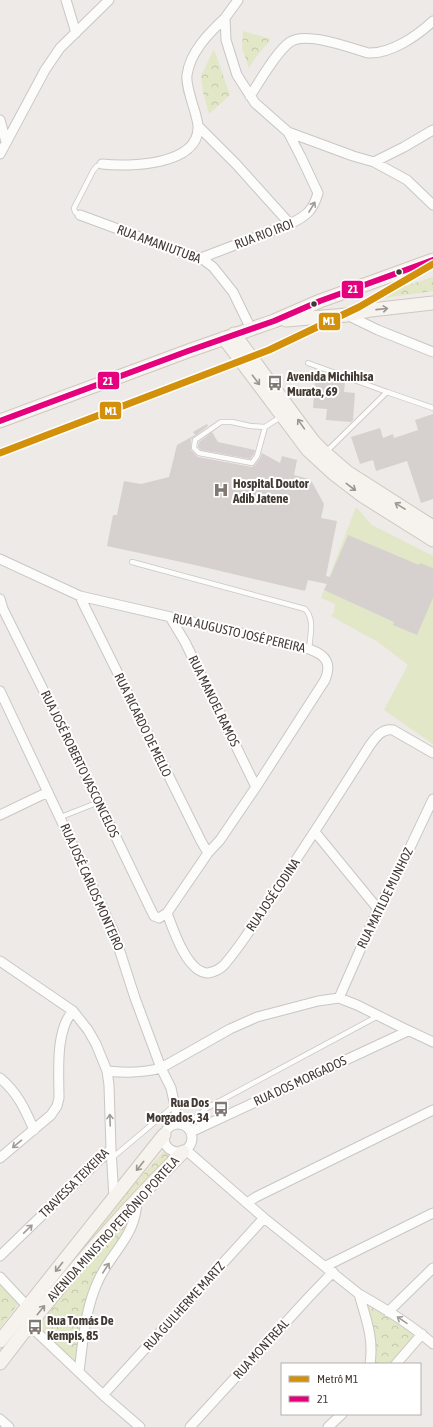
<svg xmlns="http://www.w3.org/2000/svg" width="433" height="1427" font-family="'Asap Condensed',sans-serif">
<defs>
<pattern id="park-crowns" width="20" height="18" patternUnits="userSpaceOnUse"><rect width="20" height="18" fill="#e2e7c8"/><path d="M2 6a3 3 0 1 1 6 0M12 15a3 3 0 1 1 6 0" fill="none" stroke="#c3c7ac"/></pattern>
</defs>
<rect width="100%" height="100%" fill="#eeeae7"/>
<path fill="url(#park-crowns)" d="M243,31L271,39L256,57L249,68L242,48Z
M214,49L230,95L209,114L203,92L201,76Z
M433,277V291L356,302Z
M164,1151L170,1156L97,1240L90,1234Z
M137,1216L99,1278L79,1367L31,1326L98,1243Z
M0,1285L18,1304L0,1328Z
M359,1294L422,1334L395,1364H370Z"/>
<path fill="#e2e7c8" d="M356,507L372,525L433,556V744L384,710L408,665L378,642L331,616L334,612L335,604L321,598Z"/>
<path fill="#d6d1ce" d="M315,379L345,382L344,392L355,393L353,420L351,422L326,420L327,409L313,408Z
M433,414V499L421,503L407,461L376,471L373,460L360,464L351,437L380,428L383,438L393,434L394,438L418,430L415,420Z
M207,424L208,426L191,439V450L198,457L252,467L255,465L260,458L262,453L280,463L282,456L297,460L294,475L309,479L312,482L324,504L321,518L337,521L326,576L330,577L348,535L419,565L420,563L433,568V598L417,635L393,625L394,622L324,590L327,584L308,580L305,591L195,565L107,546L113,515H117L124,481L141,484L169,477L177,445L195,435L193,432Z
M212,432L218,442L255,450L254,454L250,459L201,450L198,447L199,442Z"/>
<g fill="none" stroke-linecap="round" stroke-linejoin="round">
<g stroke="#cac6c3" stroke-width="6">
<path id="lane" d="M80,215L75,212L74,208L93,171L97,166L102,164
M308,363L387,392L326,452
M387,392L433,408
M265,427L257,456L252,463L199,453L194,448L195,440L221,422H232L250,426L265,427L282,416
M132,562L305,609C315,619 310,636 309,649
M61,817L99,802
M183,1125L193,1120L207,1108L378,1016
M112,1158L175,1105"/>
</g>
<g stroke="#cac6c3" stroke-width="11">
<path id="street" d="M66,0L76,33
M238,0L225,18L226,40L237,75L255,103L288,132L353,156L374,162L407,180L433,205
M250,96C260,81 276,52 290,42C307,31 350,48 368,53C391,54 417,36 433,21
M0,120L6,142
M198,126L236,164L290,224
M0,154L45,70L60,48L109,0
M374,162L404,147L433,130
M102,164C128,167 200,166 198,126C197,112 185,88 187,75C190,52 209,33 225,18
M80,215L172,249L201,258L213,267L233,292L251,329
M201,258L290,224C306,216 313,211 318,193L301,157L288,132
M347,315L378,330L433,352
M0,559L80,596L309,649C326,655 332,663 325,680L256,787L220,840L208,853L167,913L159,918L154,916L151,910L99,802L3,609L0,599
M80,596L83,603L201,841L208,853
M170,617L185,642L256,787
M0,691L113,930L135,998L161,1068L171,1088L176,1111L181,1124
M0,815L48,792
M315,832L378,909
M167,913C173,929 187,973 208,973C214,972 220,969 224,965C244,942 260,915 276,890C308,842 339,794 370,745C376,737 382,728 393,730L433,753
M0,961L73,1011L88,1030L96,1044L107,1071C125,1073 143,1073 161,1068L230,1029L257,1017L318,1001L339,998L357,1005L401,1027L433,1042
M339,998L378,909L406,856L433,799
M0,1078C17,1092 25,1109 34,1130
M164 1138a14 14 0 1 1 28 0a14 14 0 1 1-28 0Z
M191,1132L408,1031
M111,1149L114,1198
M186,1150L264,1218L359,1294C384,1308 412,1325 433,1344
M0,1158L51,1115L57,1106L59,1098C59,1073 55,1030 73,1011
M247,1203L256,1197L433,1110
M0,1256L95,1164L111,1149L109,1085L107,1071
M326,1266L433,1213
M0,1277L28,1307
M359,1294C366,1319 374,1338 370,1364
M388,1312L433,1268
M25,1321L103,1395L140,1427
M396,1364L422,1334
M79,1372C83,1341 85,1308 99,1279C113,1250 136,1236 137,1200
M103,1395L264,1218
M0,1419L9,1427
M190,1427L308,1298L333,1272
M328,1427L342,1414"/>
</g>
<g stroke="#cfc7c0" stroke-width="15">
<path id="secondary" d="M286,320L347,315L371,310L433,303
M234,334L313,441L325,453L347,472L433,527
M224,338L308,450L333,473L363,496L433,540
M0,421L188,351L274,321L320,301L433,260
M0,1341L164,1135
M0,1363C56,1289 117,1217 183,1152"/>
</g>
<use href="#lane" stroke="#fcfcfb" stroke-width="4.5"/>
<use href="#street" stroke="#fcfcfb" stroke-width="9"/>
<use href="#secondary" stroke="#f6f2ed" stroke-width="13"/>
<g stroke="#fff" stroke-width="9">
<path id="bus-1" d="M0,421L188,351L274,321L320,301L433,260"/>
</g>
<use href="#bus-1" stroke="#e5007d" stroke-width="6"/>
<g stroke="#fff" stroke-width="10">
<path id="metro-1" d="M0,453L269,350L359,307L433,264"/>
</g>
<use href="#metro-1" stroke="#d3900a" stroke-width="7"/>
</g>
<defs><path id="oneway-shaft" d="M-6 0H5M1.5-3L5.5 0L1.5 3" fill="none" stroke-width="1.6" stroke-linecap="round" stroke-linejoin="round"/></defs>
<g stroke="#a09b98">
<use href="#oneway-shaft" transform="translate(312 207) rotate(-59)"/>
<use href="#oneway-shaft" transform="translate(110 1120) rotate(-92)"/>
<use href="#oneway-shaft" transform="translate(17 1144) rotate(141)"/>
<use href="#oneway-shaft" transform="translate(28 1229) rotate(-44)"/>
<use href="#oneway-shaft" transform="translate(106 1268) rotate(-57)"/>
<use href="#oneway-shaft" transform="translate(402 1320) rotate(-146)"/>
</g>
<g stroke="#9c9690">
<use href="#oneway-shaft" transform="translate(382 309) rotate(-6)"/>
<use href="#oneway-shaft" transform="translate(256 380) rotate(53)"/>
<use href="#oneway-shaft" transform="translate(301 424) rotate(-125)"/>
<use href="#oneway-shaft" transform="translate(351 487) rotate(37)"/>
<use href="#oneway-shaft" transform="translate(400 506) rotate(-148)"/>
<use href="#oneway-shaft" transform="translate(140 1166) rotate(129)"/>
<use href="#oneway-shaft" transform="translate(59 1267) rotate(128)"/>
<use href="#oneway-shaft" transform="translate(41 1310) rotate(-51)"/>
</g>
<defs>
<g id="bus-bare" transform="scale(1.2)"><path d="M-5-6H5V4H4V6H2V4H-2V6H-4V4H-5ZM-3.5-4V0h7V-4ZM-3.5 1.2v1.5H-2V1.2ZM2 1.2v1.5H3.5V1.2Z" fill="#7f7873" stroke="#fff" stroke-width="2.5" paint-order="stroke"/></g>
<g id="hospital-bare" transform="scale(1.2)"><path d="M-5-5h3v3.5h4V-5h3V5h-3V1.5h-4V5h-3Z" fill="#7f7873" stroke="#fff" stroke-width="2.5" paint-order="stroke"/></g>
</defs>
<g fill-rule="evenodd">
<use href="#bus-bare" x="275" y="383"/>
<use href="#hospital-bare" x="221" y="490"/>
<use href="#bus-bare" x="221" y="1109"/>
<use href="#bus-bare" x="35" y="1327"/>
</g>
<g fill="#433a34" stroke="#fff" stroke-width="1.5">
<circle cx="399" cy="272" r="3.5"/>
<circle cx="314" cy="304" r="3.5"/>
</g>
<g text-anchor="middle" dominant-baseline="central" stroke-width="4" stroke-linejoin="round" paint-order="stroke">
<g font-size="13" fill="#433a34" stroke="#fff">
<text transform="translate(264 234) rotate(-21)">RUA RIO IROI</text>
<text transform="translate(159 244) rotate(20)">RUA AMANIUTUBA</text>
<text transform="translate(239 633) rotate(13)">RUA AUGUSTO JOSÉ PEREIRA</text>
<text transform="translate(214 701) rotate(64)">RUA MANOEL RAMOS</text>
<text transform="translate(143 725) rotate(64)">RUA RICARDO DE MELLO</text>
<text transform="translate(80 764) rotate(64)">RUA JOSÉ ROBERTO VASCONCELOS</text>
<text transform="translate(92 887) rotate(66)">RUA JOSÉ CARLOS MONTEIRO</text>
<text transform="translate(273 895) rotate(-56)">RUA JOSÉ CODINA</text>
<text transform="translate(385 898) rotate(-64)">RUA MATILDE MUNHOZ</text>
<text transform="translate(300 1081) rotate(-25)">RUA DOS MORGADOS</text>
<text transform="translate(74 1183) rotate(-45)">TRAVESSA TEIXEIRA</text>
<text transform="translate(113 1229) rotate(-48)">AVENIDA MINISTRO PETRÔNIO PORTELA</text>
<text transform="translate(184 1306) rotate(-48)">RUA GUILHERME MARTZ</text>
<text transform="translate(261 1349) rotate(-48)">RUA MONTREAL</text>
</g>
<g font-size="13" font-weight="bold" fill="#433a34" stroke="#fff" text-anchor="start">
<text x="287" y="376">Avenida Michihisa<tspan x="287" dy="15">Murata, 69</tspan></text>
<text x="233" y="483">Hospital Doutor<tspan x="233" dy="15">Adib Jatene</tspan></text>
<text x="209" y="1102" text-anchor="end">Rua Dos<tspan x="209" dy="15">Morgados, 34</tspan></text>
<text x="47" y="1320">Rua Tomás De<tspan x="47" dy="15">Kempis, 85</tspan></text>
</g>
</g>
<g stroke="#fff" stroke-width="1.5">
<rect x="341" y="280" width="23" height="19" rx="4" fill="#e5007d"/>
<rect x="318" y="312" width="23" height="19" rx="4" fill="#d3900a"/>
<rect x="97" y="371" width="23" height="19" rx="4" fill="#e5007d"/>
<rect x="99" y="401" width="23" height="19" rx="4" fill="#d3900a"/>
</g>
<g font-size="11" text-anchor="middle" font-weight="bold" fill="#fff">
<text x="353" y="293">21</text>
<text x="329" y="325">M1</text>
<text x="108" y="385">21</text>
<text x="111" y="415">M1</text>
</g>
<rect x="281" y="1363" width="140" height="52" fill="#ffffff" stroke="#b4b0ae"/>
<rect x="289" y="1376" width="20" height="6" fill="#d3900a" stroke="#b4b0ae"/>
<text x="317" y="1383" font-size="12" fill="#433a34">Metrô M1</text>
<rect x="289" y="1396" width="20" height="6" fill="#e5007d" stroke="#b4b0ae"/>
<text x="317" y="1403" font-size="12" fill="#433a34">21</text>
</svg>
